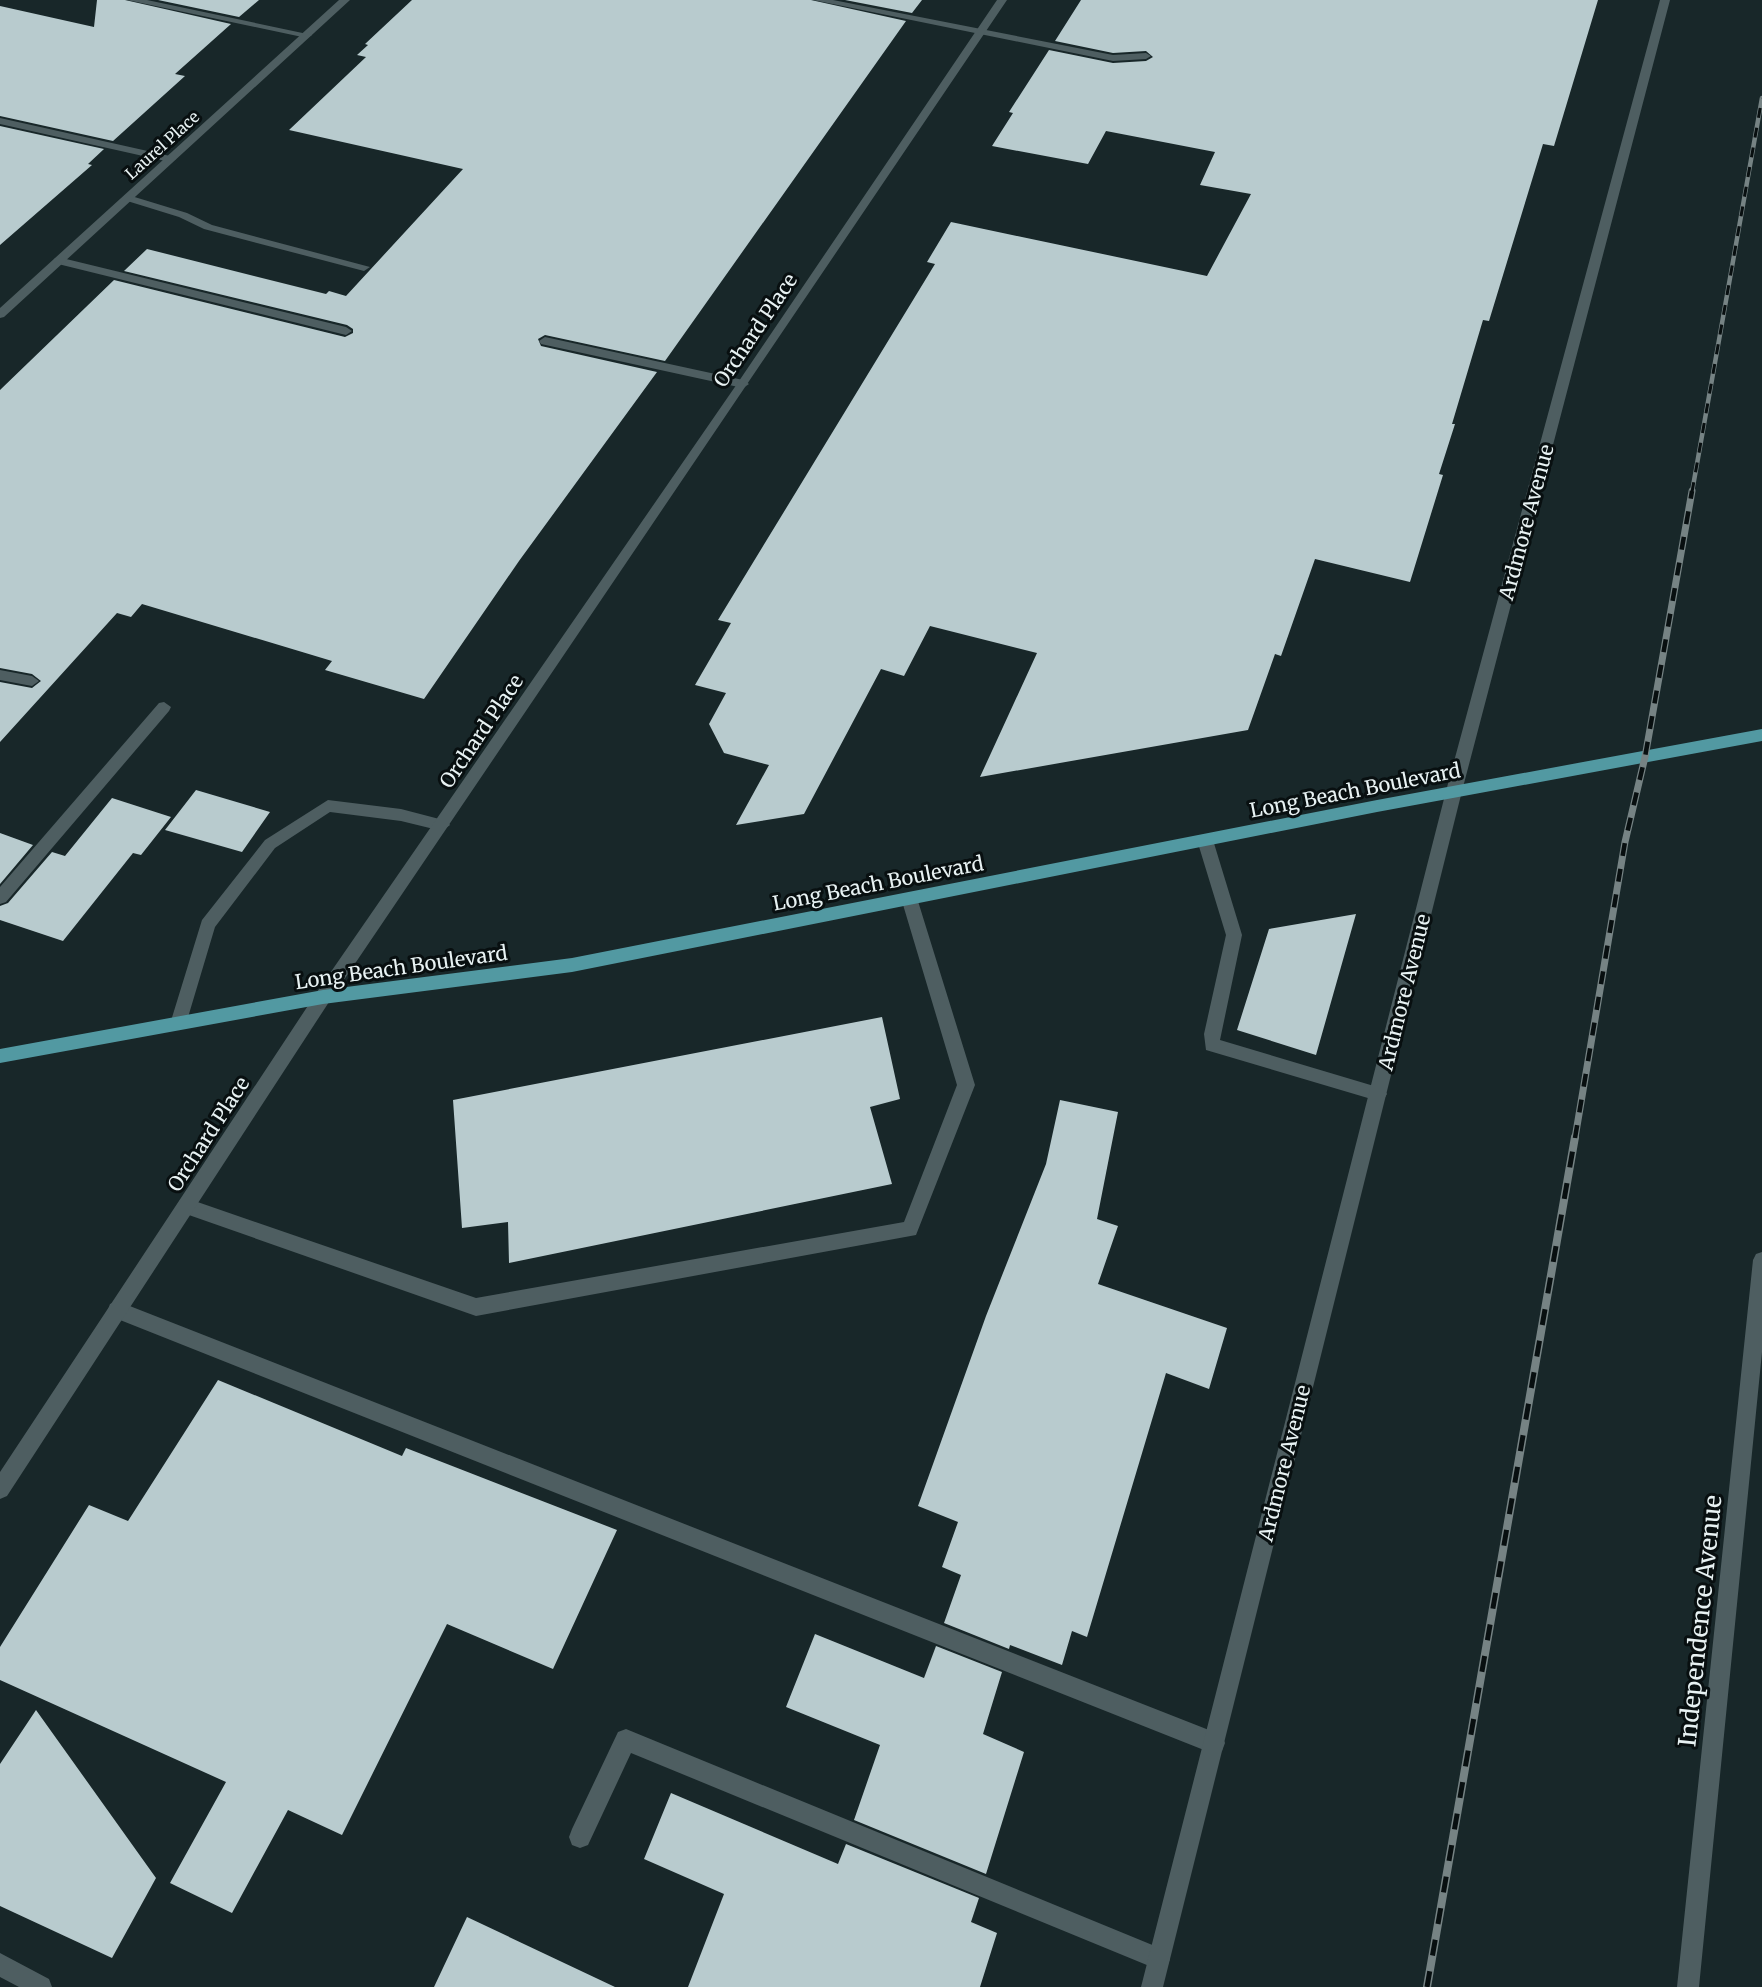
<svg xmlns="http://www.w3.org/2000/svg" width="1762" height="1987" font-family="Merriweather,serif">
<rect width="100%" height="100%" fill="#182729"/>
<path fill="#b8cbce" d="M97,0H125L231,24L175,74L185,76L113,141L0,116V6L94,27Z
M158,0H259L239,17Z
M412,0H811L906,21L665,361L545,335L538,339L541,346L657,372L519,561L424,699L325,670L332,661L142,604L131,617L117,613L0,742V682L32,688L41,681L32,674L0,668V390L114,280L345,337L353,333V329L347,325L124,271L147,249L326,294L329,291L346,296L463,169L289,130L366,57L357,55L368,45L365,44Z
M845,0H922L912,13Z
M1081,0H1598L1554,146L1543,144L1489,321L1483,320L1452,424H1455L1439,474L1443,475L1410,582L1315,559L1281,656L1275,654L1248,730L980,777L1037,653L930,626L904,676L881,669L804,814L736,825L769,765L724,753L709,724L726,693L695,685L731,623L718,620L935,264L927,262L951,222L1207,276L1251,194L1200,185L1215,152L1106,131L1088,164L992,146L1013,113L1009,112L1049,50L1113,63L1146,61L1153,57L1146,51L1113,53L1055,41Z
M0,126L104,149L88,164L92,165L0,245Z
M196,790L270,812L242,852L165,830Z
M112,798L171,817L141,855L133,853L63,941L0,920V906L8,903L52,852L65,856Z
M0,833L33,845L0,884Z
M1356,914L1316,1055L1237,1030L1269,929Z
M882,1017L900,1099L870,1107L892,1184L509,1263L508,1222L462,1228L453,1100Z
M1060,1100L1118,1112L1097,1219L1118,1226L1098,1284L1227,1328L1209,1389L1166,1373L1087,1637L1072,1631L1062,1665L1010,1645L1009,1649L944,1623L961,1575L942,1567L958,1522L918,1506L986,1316L1046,1164Z
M218,1380L402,1456L406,1448L617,1530L553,1669L447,1624L342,1835L288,1810L232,1913L170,1883L226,1782L0,1680V1647L89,1505L128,1521Z
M815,1634L924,1678L936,1646L1002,1672L983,1734L1024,1752L986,1874L854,1820L880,1745L786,1707Z
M36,1710L156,1878L112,1958L0,1906V1764Z
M671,1793L838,1864L846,1844L979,1898L971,1922L997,1933L980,1987H688L724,1894L644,1859Z
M467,1917L615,1987H434Z"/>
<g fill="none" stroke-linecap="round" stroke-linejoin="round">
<path fill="#4e5e61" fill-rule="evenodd" d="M127,0H147L312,35L307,38Z
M813,0H833L1113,55L1146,53L1151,56L1146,59L1113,61Z
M0,118L170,156L176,159L170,162L0,124Z
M128,195L187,213L212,225L370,267L364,271L204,229L179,217L124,200V196Z
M58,257L346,327L352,331L346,335L54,263V259Z
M545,337L743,380L749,384L743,388L541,344L539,341Z
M0,670L32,676L39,681L32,686L0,680Z
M164,702L171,707L169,711L6,902L0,904V887L159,703Z
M328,800L401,809L447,821L450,825L442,831L401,821L330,812L275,848L215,927L186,1024L184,1029H172L170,1024L202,920L265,840Z
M1205,834L1213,840L1242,935L1220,1040L1384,1089L1387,1094L1384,1099L1378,1101L1206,1050L1204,1034L1226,935L1197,840Z
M909,892L917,898L975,1085L916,1235L476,1316L186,1214L180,1212L177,1206L180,1200L186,1198L476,1298L904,1222L957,1085L901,898Z
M117,1301L1214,1732L1222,1735L1225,1743L1222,1751L1214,1754L110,1316L108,1310L110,1304Z
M626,1729L1167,1951L1170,1959L1167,1967L1159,1970L631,1753L588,1845L580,1848L572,1845L569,1837L572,1829L618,1732Z
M0,1953L49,1979L52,1987H19L0,1977Z"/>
<path fill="#4e5e61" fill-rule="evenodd" d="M339,0H350L4,317L0,318V308Z
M997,0H1007L329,1002L7,1496L0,1499V1472L317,992L739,381Z"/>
<path fill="#4e5e61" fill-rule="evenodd" d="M1660,0H1670L1462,791L1163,1987H1141L1446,791Z
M1762,1252V1352L1699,1987H1677L1753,1260L1756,1254Z"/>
<path fill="#5299a2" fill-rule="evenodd" d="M1762,729V741L1377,812L572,972L323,1004L0,1063V1049L323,990L572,958L1377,800Z"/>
<g stroke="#768384" stroke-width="4.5">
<path id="rail-far2" d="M1692,492L1762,98"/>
</g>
<g stroke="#768384" stroke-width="7">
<path id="rail-far1" d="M1575,1138L1625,842L1645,757L1692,491"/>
</g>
<g stroke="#768384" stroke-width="8">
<path id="rail" d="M1427,1987L1575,1137"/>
</g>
<use href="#rail-far2" stroke="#080f10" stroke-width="3" stroke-dasharray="10" stroke-linecap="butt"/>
<use href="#rail-far1" stroke="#080f10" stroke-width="4.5" stroke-dasharray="13" stroke-linecap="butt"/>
<use href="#rail" stroke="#080f10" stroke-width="5" stroke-dasharray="16" stroke-linecap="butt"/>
</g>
<g text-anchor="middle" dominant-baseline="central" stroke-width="6" stroke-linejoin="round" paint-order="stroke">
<g font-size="16" fill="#e8f2f3" stroke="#080f10">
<text transform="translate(162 145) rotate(-42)">Laurel Place</text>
</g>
<g font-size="20" fill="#e8f2f3" stroke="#080f10">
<text transform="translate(755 330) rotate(-56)">Orchard Place</text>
<text transform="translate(1526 522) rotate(-75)">Ardmore Avenue</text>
<text transform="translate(481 731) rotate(-56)">Orchard Place</text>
<text transform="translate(1355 790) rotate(-11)">Long Beach Boulevard</text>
<text transform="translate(878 883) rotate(-11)">Long Beach Boulevard</text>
<text transform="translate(401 967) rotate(-8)">Long Beach Boulevard</text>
<text transform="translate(1404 992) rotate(-76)">Ardmore Avenue</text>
<text transform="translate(208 1134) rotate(-57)">Orchard Place</text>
<text transform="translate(1284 1463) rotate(-76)">Ardmore Avenue</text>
</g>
<g font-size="24" fill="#e8f2f3" stroke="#080f10">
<text transform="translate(1700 1621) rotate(-84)">Independence Avenue</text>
</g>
</g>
</svg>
